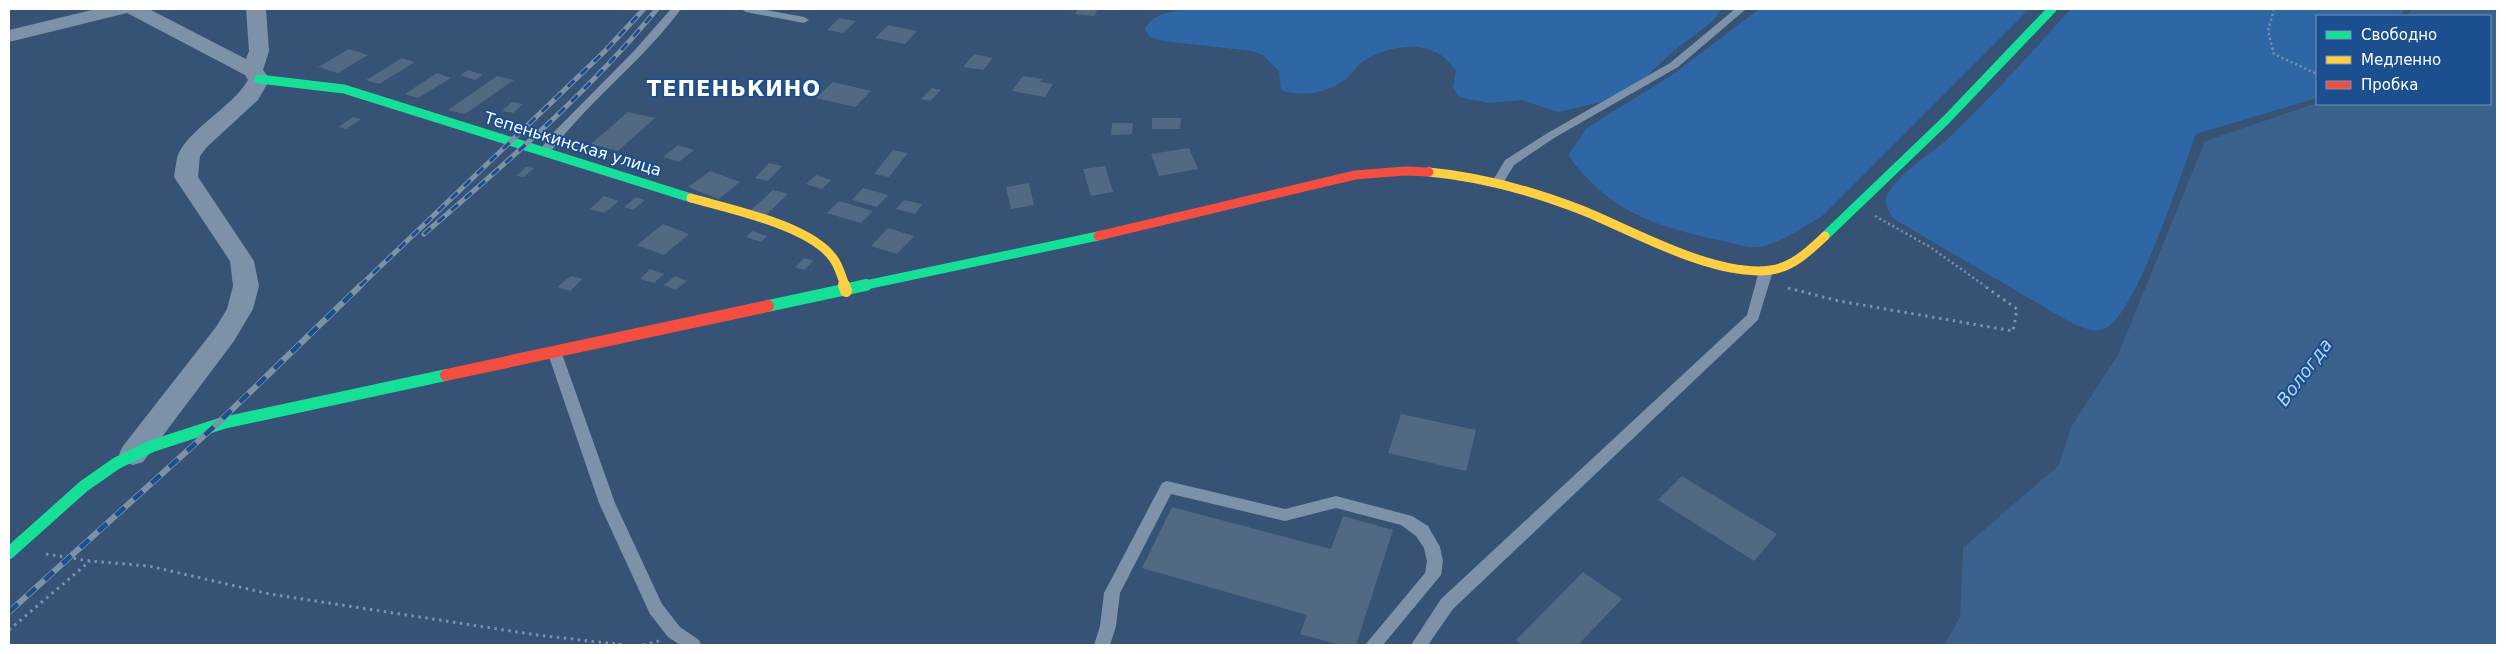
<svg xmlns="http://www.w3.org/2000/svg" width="2506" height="654" font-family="'DejaVu Sans',sans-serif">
<rect width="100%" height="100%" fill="#365274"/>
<path fill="#2f66a5" d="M1186,9H1722L1712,22L1672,52L1644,79L1601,102L1558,112L1522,100L1489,103L1459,97L1453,88L1456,70C1451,65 1445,57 1439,54C1416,40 1383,48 1362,62C1356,66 1352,74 1346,79C1328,93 1303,98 1281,90L1279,71L1264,56L1252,51L1163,41L1150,37L1145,29C1152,13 1171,12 1186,9Z
M1759,9H2029L1821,217C1803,227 1777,246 1756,247C1745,248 1730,242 1719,240C1655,227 1607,210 1568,155L1587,128L1675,73Z
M2070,9H2405L2400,16H2317V98L2196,134C2183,167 2134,325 2101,330C2088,332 2072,323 2061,317L1894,219C1889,212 1883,203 1887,195C1902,169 1931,155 1952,135C1993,95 2032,53 2070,9Z"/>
<path fill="#3b618d" d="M2412,9H2497V645H1944L1960,617L1963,548L2059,465L2071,427L2118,355L2205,141L2317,103L2490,104V16H2407Z"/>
<path fill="#526984" d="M1078,9H1098L1094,16L1075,14Z
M839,18L856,21L843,33L827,30Z
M888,25L917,31L905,44L875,38Z
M349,49L368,55L338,73L318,67Z
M974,54L993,58L983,70L963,67Z
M402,58L415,62L379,84L366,80Z
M468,70L483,75L475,80L460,75Z
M437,73L451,78L418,98L405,94Z
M497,76L514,80L465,114L448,110Z
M1023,76L1042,79L1040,82L1053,84L1045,97L1012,91Z
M833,82L871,91L855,107L816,98Z
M932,88L941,90L930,101L921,99Z
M512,102L523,104L513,113L502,111Z
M628,112L655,118L618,151L591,144Z
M353,117L361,119L346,129L338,127Z
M1152,118H1181L1180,129H1152Z
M1112,123H1133L1132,134L1111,135Z
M678,145L694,150L679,162L663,157Z
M1189,148L1198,169L1159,176L1151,154Z
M893,150L908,153L889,177L874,174Z
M769,163L782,166L768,181L755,178Z
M1105,166L1113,192L1091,196L1083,169Z
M526,167L534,168L524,177L516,176Z
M710,171L740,182L719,199L688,187Z
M816,175L831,180L822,189L806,184Z
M1029,183L1034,205L1011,209L1006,187Z
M863,188L888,195L877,207L852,200Z
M773,190L788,194L766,215L751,210Z
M604,196L619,201L604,213L590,209Z
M636,197L645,200L633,210L624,207Z
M904,200L922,204L915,214L896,209Z
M839,201L873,211L861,223L827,213Z
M663,224L689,234L664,255L637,245Z
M888,228L914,236L897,254L871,246Z
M752,231L767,236L761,242L746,237Z
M804,258L813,261L804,270L795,267Z
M650,269L664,274L654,283L640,279Z
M571,276L583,279L570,291L557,287Z
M675,276L687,281L676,290L664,285Z
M1401,414L1476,430L1466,471L1388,453Z
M1682,476L1777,534L1754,561L1658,500Z
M1172,507L1331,549L1343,516L1393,530L1356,645H1340L1300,634L1307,615L1142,568Z
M1583,572L1622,599L1578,645H1522L1516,640Z"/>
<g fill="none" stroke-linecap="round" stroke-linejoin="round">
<path stroke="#7d92a8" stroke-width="2.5" stroke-dasharray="2 3" stroke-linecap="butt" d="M2274,9L2268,31L2274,54L2317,74
M1875,216L1930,247L1985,286"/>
<path stroke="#7d92a8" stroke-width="3" stroke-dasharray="2.5 4.5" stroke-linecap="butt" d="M1788,288L1839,301L2013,331L2017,309L1983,285
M46,554L90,561L149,566L270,594L537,635L625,645
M9,630L90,561
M643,645L659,641"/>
<path fill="#7d92a8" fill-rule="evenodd" d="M671,9H681C642,62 588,101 549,154H541L539,151L553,133L633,52Z
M741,9H761L804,17L809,20L804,23L746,12Z
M1735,9H1746L1678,67L1554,138L1514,165L1502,185H1494L1492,182L1505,160L1546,134L1670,63Z
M1766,267L1773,271L1758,320L1453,609L1428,645H1411L1441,599L1747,315L1759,271Z
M554,346L561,351L615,503L662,604L680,627L699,640L701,645H680L668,637L650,614L599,503L547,351Z
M1167,481L1285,509L1336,496L1412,516L1428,526L1440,547L1443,561L1441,575L1383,645H1365L1425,573L1427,561L1424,548L1416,536L1401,525L1336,508L1285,521L1171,494L1120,593L1116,626L1110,645H1094L1100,626L1104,593L1162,483Z"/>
<path fill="#7d92a8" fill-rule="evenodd" d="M96,9H149L246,59L249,51L246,9H266L269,51L263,70L270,79L258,100L207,147L200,156L198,177L254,261L259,286L253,309L234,341L143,462L133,465L123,462L119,454L123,446L216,327L227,309L233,286L230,261L174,177C175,171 176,164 177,158C185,131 233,107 248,80L245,75L127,13L9,42V30Z"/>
<path stroke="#16e098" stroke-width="9" d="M259,79L344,89L691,198
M1825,236L1946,120L2052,9
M861,286L1098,236"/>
<path stroke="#16e098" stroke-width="12" d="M768,306L866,285
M9,553L84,486L117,463L152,446L223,423L446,375"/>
<path stroke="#ffcf43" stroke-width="9" d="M1429,172C1483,177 1533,191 1584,211C1635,232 1716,278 1771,270C1793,267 1810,250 1825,236
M691,198C729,209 809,225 833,258C839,266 842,277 845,286"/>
<path stroke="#ffcf43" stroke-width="12" d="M844,285L846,291"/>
<path stroke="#f24e42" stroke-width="9" d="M1098,236L1355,175L1405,171L1429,172"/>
<path stroke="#f24e42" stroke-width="12" d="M446,375L768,306"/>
<g stroke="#7e92a7" stroke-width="5">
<path id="rail-far1" d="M424,234C506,163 588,93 657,9
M360,286L604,52L644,9"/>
</g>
<g stroke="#7e92a7" stroke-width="6">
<path id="rail" d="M9,612L217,424L361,285"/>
</g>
<use href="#rail-far1" stroke="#1b4f8f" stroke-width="3" stroke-dasharray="9" stroke-linecap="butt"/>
<use href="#rail" stroke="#1b4f8f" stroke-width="4.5" stroke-dasharray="12" stroke-linecap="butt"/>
</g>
<g text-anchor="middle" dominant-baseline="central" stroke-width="4" stroke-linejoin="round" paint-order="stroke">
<g font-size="16" fill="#fff" stroke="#1b4f8f">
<text transform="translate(573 144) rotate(17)">Тепенькинская улица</text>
</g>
<g font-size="18" font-style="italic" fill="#b5d3f5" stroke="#1b4f8f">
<text transform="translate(2304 372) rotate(-53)">Вологда</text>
</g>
<g font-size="21" font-weight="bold" letter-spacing="1" fill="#fff" stroke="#1b4f8f">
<text x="734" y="89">ТЕПЕНЬКИНО</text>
</g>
</g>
<rect width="2506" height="654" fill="none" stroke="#ffffff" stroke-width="20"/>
<rect x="2316" y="15" width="175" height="90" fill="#1b4f8f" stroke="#7695bc"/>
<rect x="2326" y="31" width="25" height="8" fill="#16e098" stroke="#7695bc"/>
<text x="2361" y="40" font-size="15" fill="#ffffff">Свободно</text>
<rect x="2326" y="56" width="25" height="8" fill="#ffcf43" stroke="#7695bc"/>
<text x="2361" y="65" font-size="15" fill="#ffffff">Медленно</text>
<rect x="2326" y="81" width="25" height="8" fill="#f24e42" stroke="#7695bc"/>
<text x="2361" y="90" font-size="15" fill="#ffffff">Пробка</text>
</svg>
